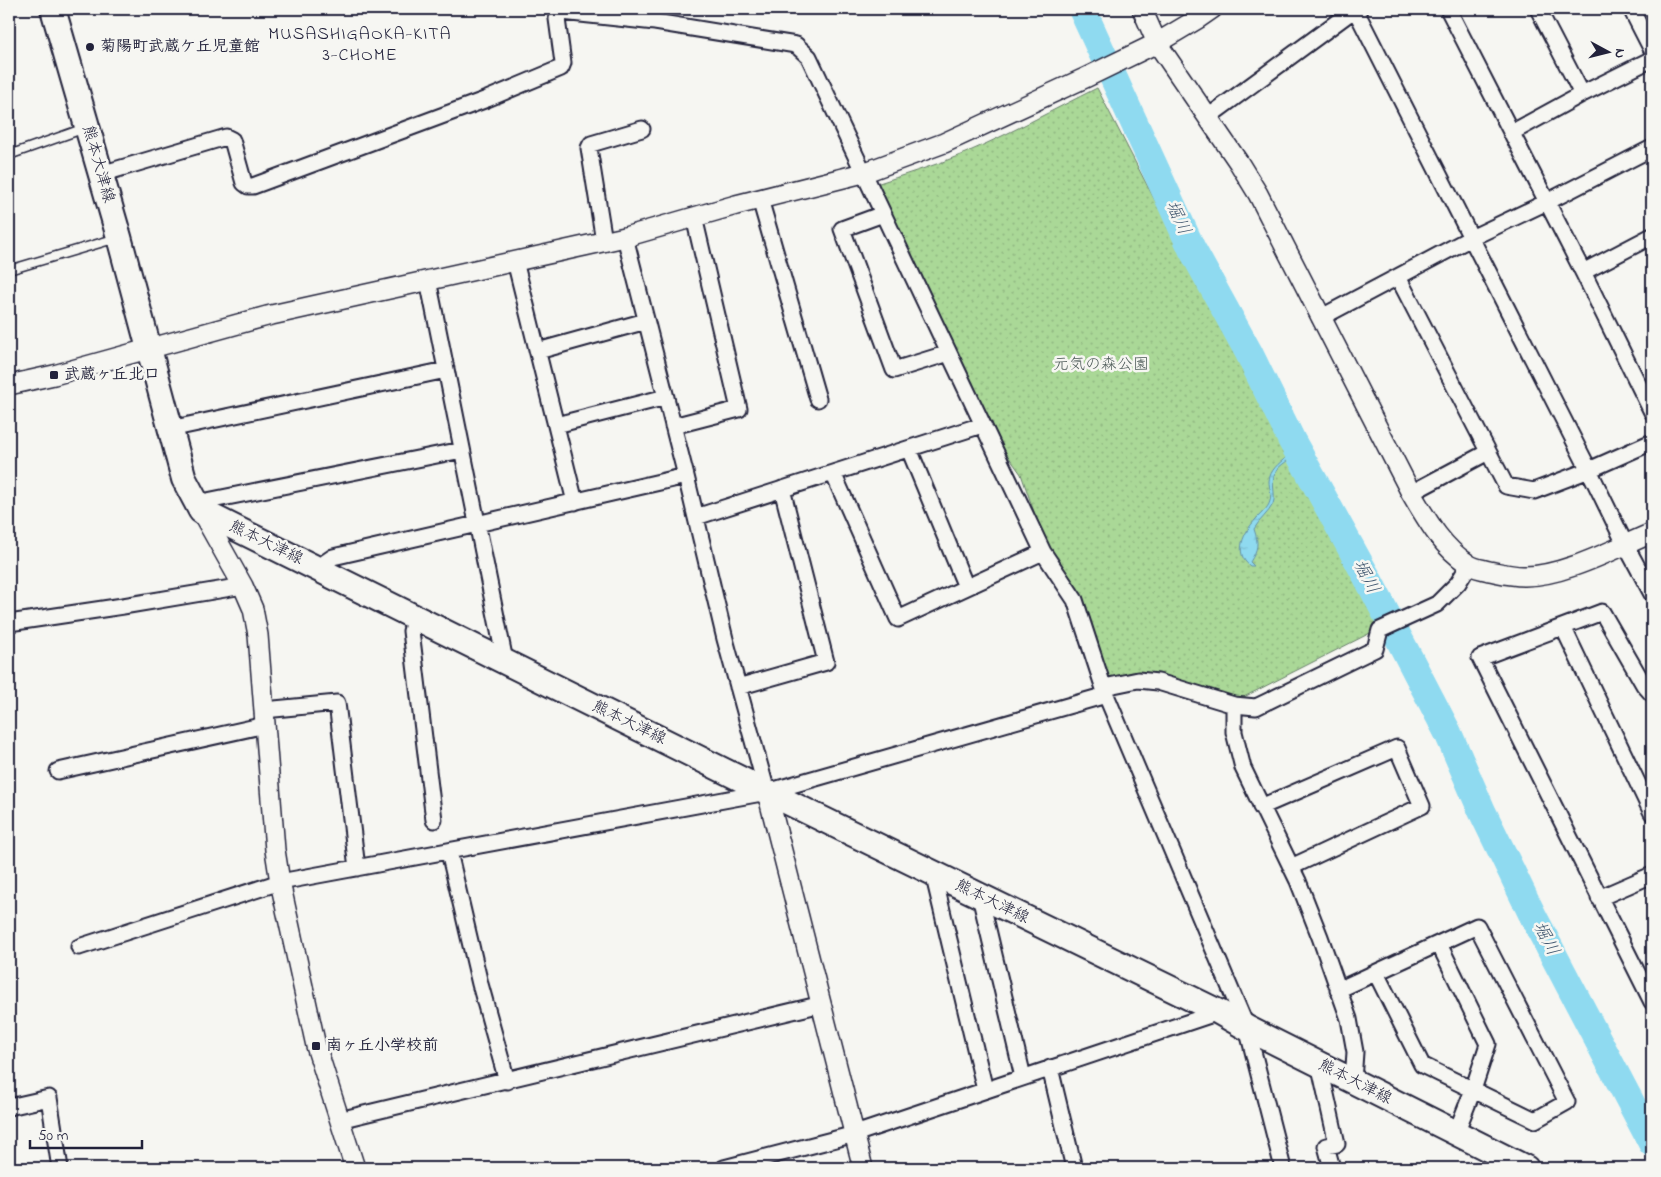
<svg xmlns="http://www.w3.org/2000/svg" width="1661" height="1177" font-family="'Indie Flower','Klee One',sans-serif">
<defs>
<pattern id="park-dots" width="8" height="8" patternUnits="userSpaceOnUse" patternTransform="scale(1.25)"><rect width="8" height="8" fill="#aad897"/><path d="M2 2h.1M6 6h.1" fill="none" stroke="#92b983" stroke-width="1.8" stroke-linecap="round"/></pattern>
<pattern id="water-ripples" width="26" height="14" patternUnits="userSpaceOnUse" patternTransform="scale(1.25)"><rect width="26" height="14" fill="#8fdaf0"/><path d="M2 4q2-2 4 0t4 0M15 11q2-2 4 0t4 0" fill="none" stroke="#7bbbcf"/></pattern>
</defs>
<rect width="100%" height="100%" fill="#f6f6f2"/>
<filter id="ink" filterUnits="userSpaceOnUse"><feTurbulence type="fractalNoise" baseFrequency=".02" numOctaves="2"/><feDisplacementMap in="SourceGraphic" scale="10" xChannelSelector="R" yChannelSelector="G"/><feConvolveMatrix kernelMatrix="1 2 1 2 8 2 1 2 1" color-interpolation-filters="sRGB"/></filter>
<g filter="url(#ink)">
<path fill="url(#park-dots)" stroke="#667d69" d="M1097,88L1165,220L1224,324L1279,444L1335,538L1382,627L1234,702L1160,679L1107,684L1044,541L1021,474L985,424L962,360L940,326L873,185C903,175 934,166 963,154C1009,134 1053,110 1097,88Z"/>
<path fill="url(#water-ripples)" stroke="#6390a8" d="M1287,457L1288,460C1285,463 1279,466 1277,470C1269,481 1277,493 1273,504C1268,514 1259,520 1254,529C1259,544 1258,549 1250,562L1254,566H1250C1233,553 1244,532 1256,519C1261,513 1268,509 1270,501C1272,494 1269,488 1269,481C1270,470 1279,463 1287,457Z"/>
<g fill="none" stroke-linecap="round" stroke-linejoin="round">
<path stroke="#8fdaf0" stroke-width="28" d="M1082,9L1192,249L1249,353L1292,441L1367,577L1448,733L1482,811L1534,918L1652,1143"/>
<g stroke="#22223b" stroke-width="11">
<path id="service" d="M9,155L85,128
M9,270L117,238"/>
</g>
<g stroke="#22223b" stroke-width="19">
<path id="minor" d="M558,9L562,12L655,22L796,45L809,57L1043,552L1075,600L1106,695L1247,1028L1283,1168
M1355,9L1589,470L1625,544L1652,594
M1448,9L1583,272L1652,412
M1631,9L1652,50
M1582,94L1652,59
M1208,117L1355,9
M1511,133L1582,94L1538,9
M101,174L226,137L232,140L244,183L248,186H253L487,99L561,68L563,63L557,19L562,12
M760,199L818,399
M883,214L842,229L894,370L949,353
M625,237L686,476L725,639L767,792
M604,241L589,148L591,144L642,129
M515,261L575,502
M1583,272L1652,236
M1398,277L1506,486L1534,491L1589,470L1652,442
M428,280L505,661
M1320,318L1471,238L1547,202L1652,148
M538,351L646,321
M556,425L666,397
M673,426L739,409L694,217
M170,429L446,370
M909,449L966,587
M833,473L898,619L1043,552
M1411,493L1488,452
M197,503L462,450
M696,517L982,425
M317,568L333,557L686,476
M415,617L411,631L434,820
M9,623L123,606L243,586
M1563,627L1652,813
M738,687L826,662L782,489
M1104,687L1138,680L1158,682L1234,705V732L1243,768L1298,881L1320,937L1349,1019L1355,1052L1353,1081
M1652,694L1644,685L1602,612L1480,658L1652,1002
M1234,705L1256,707L1375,649L1380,630L1437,604L1458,583L1469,565
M264,710L337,703L357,868
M58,771L265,725
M1261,807L1397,748L1422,806L1291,867
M449,852L480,984L507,1081
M933,873L985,1090
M980,896L1023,1077
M1599,898L1652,875
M1439,944L1488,1044L1473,1090L1456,1133
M79,947L280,882L767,792L1106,695
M1338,990L1477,926L1567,1102L1535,1120L1422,1065L1376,973
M1319,1063L1337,1144L1326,1146L1332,1168
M1050,1068L1074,1168
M9,1107L49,1098L60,1168
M339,1120L822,1004
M724,1168L855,1134L1219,1012"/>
</g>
<g stroke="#22223b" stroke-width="22">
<path id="tertiary" d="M1142,9L1157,43L1239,163L1258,194L1411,493C1427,520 1441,546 1468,564C1473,568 1482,569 1489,571C1500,573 1512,576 1523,576C1562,577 1616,548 1652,533
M9,385L54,375L267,316L625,237L736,205L863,173L944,143L1087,77L1157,43L1199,18L1212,9
M201,511L243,586L253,609L258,635L275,850L280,882L316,1046L355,1168
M767,792L863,1168"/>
</g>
<g stroke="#22223b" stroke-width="28">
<path id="primary" d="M53,9L119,237L184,479L201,511L767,792L1219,1012L1247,1028L1526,1168"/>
</g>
<use href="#service" stroke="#f6f6f2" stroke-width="8"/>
<use href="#minor" stroke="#f6f6f2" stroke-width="15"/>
<use href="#tertiary" stroke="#f6f6f2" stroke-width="19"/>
<use href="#primary" stroke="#f6f6f2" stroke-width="24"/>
</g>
</g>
<g fill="#22223b" stroke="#f6f6f2" stroke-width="2">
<circle cx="90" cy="47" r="5"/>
<rect x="49" y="370" width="10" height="10" rx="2.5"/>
<rect x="311" y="1041" width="10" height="10" rx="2.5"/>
</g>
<g text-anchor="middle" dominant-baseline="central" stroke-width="5" stroke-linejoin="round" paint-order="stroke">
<g font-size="16" font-weight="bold" fill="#22223b" stroke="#f6f6f2" text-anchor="start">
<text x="100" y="47">菊陽町武蔵ケ丘児童館</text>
<text x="64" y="375">武蔵ヶ丘北口</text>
<text x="326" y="1046">南ヶ丘小学校前</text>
</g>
<g font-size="16" fill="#22223b" stroke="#f6f6f2">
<text transform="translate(98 164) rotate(74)">熊本大津線</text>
<text transform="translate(266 543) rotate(26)">熊本大津線</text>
<text transform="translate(629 723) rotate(26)">熊本大津線</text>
<text transform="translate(992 902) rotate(26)">熊本大津線</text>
<text transform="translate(1355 1082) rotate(27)">熊本大津線</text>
</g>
<g font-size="16" fill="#4b5957" stroke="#f6f6f2">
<text x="1101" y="365">元気の森公園</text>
</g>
<g font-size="18" letter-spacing="1" fill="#22223b" stroke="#f6f6f2">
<text x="360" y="35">MUSASHIGAOKA-KITA<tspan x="360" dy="21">3-CHOME</tspan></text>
</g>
<g font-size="18" font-style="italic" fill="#435971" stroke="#f6f6f2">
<text transform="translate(1177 218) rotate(65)">堀川</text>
<text transform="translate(1365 577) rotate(62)">堀川</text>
<text transform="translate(1545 939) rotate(62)">堀川</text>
</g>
</g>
<rect width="1661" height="1177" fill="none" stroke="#f6f6f2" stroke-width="30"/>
<rect x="15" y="15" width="1631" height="1147" fill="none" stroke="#22223b" stroke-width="2" filter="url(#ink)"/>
<g transform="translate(1608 52) rotate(97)" stroke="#f6f6f2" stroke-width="4" paint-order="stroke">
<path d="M0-4L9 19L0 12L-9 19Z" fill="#22223b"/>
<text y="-8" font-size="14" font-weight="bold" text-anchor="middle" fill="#22223b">N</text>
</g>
<path d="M30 1140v8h112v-8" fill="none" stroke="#22223b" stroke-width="2.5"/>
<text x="38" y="1140" font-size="15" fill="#22223b" stroke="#f6f6f2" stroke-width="4" paint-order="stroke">50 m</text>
</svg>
